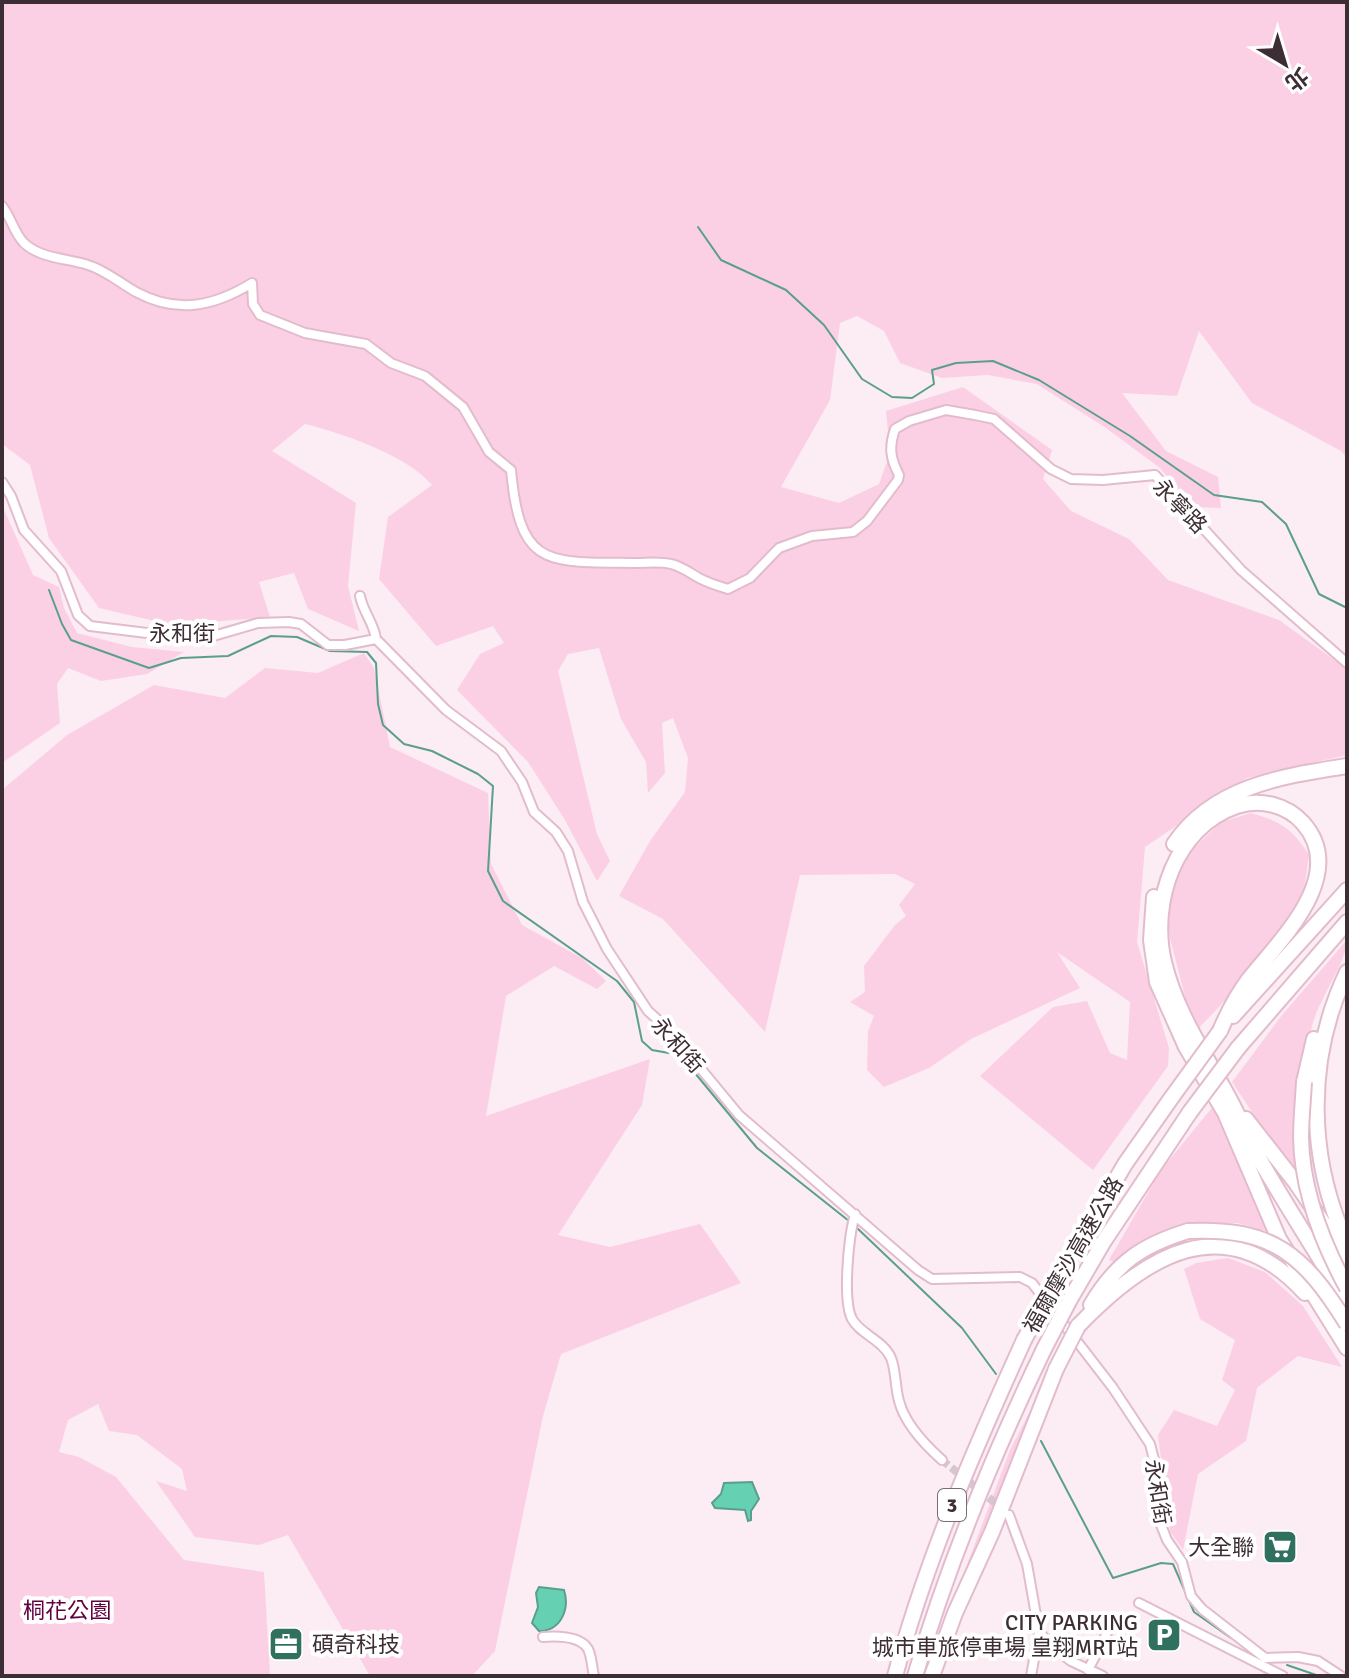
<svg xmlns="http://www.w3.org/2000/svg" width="1349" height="1678" font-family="Signika,'Noto Sans TC',sans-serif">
<rect width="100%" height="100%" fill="#fcecf3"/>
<path fill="#fcd0e4" d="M2,2H1347V458L1341,451L1252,403L1199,331L1177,396L1122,393L1166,451L1218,477L1221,508L1192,507L1160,468L1106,428L1037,384L988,375L942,378L900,363L884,331L857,316L840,323L830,400L781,487L839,503L879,484L890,453L886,411L963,387L1052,450L1043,479L1071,511L1129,539L1168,580L1279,620L1347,669V755L1247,778L1145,847L1137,942L1169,1048L1168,1066L1093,1170L980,1076L1053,1007L1087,1001L1110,1053L1127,1060L1130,1002L1057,952L1080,988L971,1039L929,1068L884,1087L867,1070L868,1031L874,1016L850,1002L865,992L864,966L895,925L906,916L899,905L915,884L895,874L800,875L765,1032L663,919L619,896L650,841L685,792L688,758L673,718L662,723L665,773L648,793L646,762L621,719L599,648L568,654L558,671L597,834L610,861L597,881L565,820L528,762L457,690L480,654L504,643L493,626L436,646L379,579L388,517L432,485C408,456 342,433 305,424L272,451L356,503L348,586L359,631L308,609L294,573L259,582L270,617L172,625L99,608L49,538L30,465L2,444Z
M2,505L33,575L59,587L64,608L77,633L132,647L184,652L147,674L101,681L68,668L57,684L60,723L2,763Z
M364,653L374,668L390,747L488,793L491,864L522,925L582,958L606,981L597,989L554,966L506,996L486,1116L650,1059L642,1105L558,1235L610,1247L700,1224L741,1283L561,1354L543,1416L495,1651L472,1676H370L288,1535L259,1545L195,1537L156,1481L187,1491L182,1469L137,1435L109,1431L98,1404L68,1420L59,1452L79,1457L116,1477L184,1560L264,1572L270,1676H2V790L67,735L154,685L225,698L265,668L318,673Z
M1251,813C1280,821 1293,829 1309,855C1307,867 1306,881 1303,893C1293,931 1227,998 1199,1028L1188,1008L1166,923L1174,883L1192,850L1221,822Z
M1347,940C1347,962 1319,998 1312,1026C1300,1076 1301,1129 1298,1181L1232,1082L1282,1015Z
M1215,1104L1270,1232L1237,1223L1190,1226L1118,1264L1109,1260L1161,1170Z
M1228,1258L1265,1272L1303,1306L1342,1367L1298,1356L1257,1388L1246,1441L1198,1474L1183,1550L1170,1531L1158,1435L1174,1410L1217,1426L1235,1390L1222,1380L1235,1340L1200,1319L1184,1269L1196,1263Z
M1062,1349L991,1519L953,1602L1010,1450Z"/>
<path fill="#66d0b3" stroke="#5a9f8d" stroke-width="2" d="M752,1482L759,1499L751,1511V1520L748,1521L745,1510L715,1508L712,1503L721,1494L724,1483Z
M539,1587L564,1590C570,1609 561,1631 539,1631L532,1623L538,1607L536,1593Z"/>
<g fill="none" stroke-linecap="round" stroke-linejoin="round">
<path stroke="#5a9f8d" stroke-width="2" d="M698,227L721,260L786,290L824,325L862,379L892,397L912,398L934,384L932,370L956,363L993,361L1039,380L1130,436L1214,495L1262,502L1286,524L1319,594L1347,608
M49,590L62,624L71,640L149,668L181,658L228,656L271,636L297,637L330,651L367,652L376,663L378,704L383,725L404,744L432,751L478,774L493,786L488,871L503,901L617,981L634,1002L642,1041L652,1050L680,1055L757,1148L849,1221
M857,1228L962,1328L996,1374
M1041,1441L1113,1578L1161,1563L1173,1564L1194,1612L1231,1638
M1287,1665L1319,1676"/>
<path stroke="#d6c6cd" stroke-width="8" stroke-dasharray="8 4" stroke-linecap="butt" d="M942,1460L1004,1510"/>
<g stroke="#e2bccd" stroke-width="12">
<path id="street" d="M2,206C11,217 14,233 24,243C41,259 67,258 88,265C105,270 120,283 136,292C177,314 213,307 252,283L253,304L260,315L305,333L366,344L391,363L425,376L463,407L489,452L511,470C520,568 546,562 634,563C647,563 659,561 671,564C681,566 690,573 699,578C708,583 718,586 728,589L750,578L779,548L812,536L853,532L867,521L898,480L899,475C890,458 889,447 895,429L909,421L946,410L975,415L994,419L1051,469L1071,479L1103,480L1155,475L1241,570L1347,663
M2,482L11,496L24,530L61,571L78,615L90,626L155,634L210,637L258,623L289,622L301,624L328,645H345L376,639L446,710L501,751L522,782L534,812L556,832L568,851L583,902L607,949L648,1011L668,1029L739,1115L918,1270L932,1279L1020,1277L1032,1283L1113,1388L1150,1444L1158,1475L1161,1525L1167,1540L1182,1562L1191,1596L1202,1609L1265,1658L1298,1657L1318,1661L1341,1676
M360,596C363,612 374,623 376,639
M855,1214C849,1235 842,1299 852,1319C860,1334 883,1340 891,1358C896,1370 895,1387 899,1401C905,1424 924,1444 942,1460
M1009,1515L1027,1564L1039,1632L1053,1647L1071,1661L1103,1676
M1139,1603L1283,1676
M543,1637C557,1636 580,1636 588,1649C592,1657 592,1668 594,1676
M1088,1670L1108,1631
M1031,1676L1039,1632"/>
</g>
<g stroke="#e2bccd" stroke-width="18">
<path id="highway" d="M1174,844C1213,786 1283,776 1347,766
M1154,897L1151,940L1157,982L1186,1047L1225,1113L1279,1239L1347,1348
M1347,972C1306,1058 1307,1157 1347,1244
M1233,1016L1347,890
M1220,1031C1228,1012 1237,995 1249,979C1280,940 1349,875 1303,823C1287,805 1260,798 1237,806C1175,827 1150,902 1164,962C1176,1012 1205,1054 1229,1098C1239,1116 1246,1135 1256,1153C1285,1204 1317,1253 1347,1303
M1238,1048L1347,922
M1304,1082L1314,1039
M1246,1119L1296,1183L1347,1258
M1052,1289L1125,1164L1172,1097
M1069,1301L1104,1241L1190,1112
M1091,1305C1116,1263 1142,1245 1188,1231
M1078,1326C1145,1256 1225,1205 1305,1293
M895,1676C926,1560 974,1450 1024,1340
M915,1676C948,1563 993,1455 1044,1349
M932,1676L955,1613L992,1532L1056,1369"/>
</g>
<use href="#street" stroke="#fff" stroke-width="8"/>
<use href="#highway" stroke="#fff" stroke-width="14"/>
<g stroke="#e2bccd" stroke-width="18" stroke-linecap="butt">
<path id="highway-bridge" d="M1304,1082C1303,1100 1301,1120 1301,1138C1302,1191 1322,1242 1347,1288
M1172,1097L1220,1031
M1190,1112L1238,1048
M1188,1231C1273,1227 1304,1255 1347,1324
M1024,1340L1052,1289
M1044,1349L1069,1301
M1056,1369L1078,1326"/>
</g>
<use href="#highway-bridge" stroke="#fff" stroke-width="14"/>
</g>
<defs>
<g id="supermarket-square" transform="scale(1.8)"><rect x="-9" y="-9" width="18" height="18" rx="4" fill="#30705f" stroke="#fff"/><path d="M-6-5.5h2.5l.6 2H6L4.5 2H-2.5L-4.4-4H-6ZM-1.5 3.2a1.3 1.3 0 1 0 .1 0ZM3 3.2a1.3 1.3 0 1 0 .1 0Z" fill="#fff"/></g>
<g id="parking-square" transform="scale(1.8)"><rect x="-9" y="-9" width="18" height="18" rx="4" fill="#30705f" stroke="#fff"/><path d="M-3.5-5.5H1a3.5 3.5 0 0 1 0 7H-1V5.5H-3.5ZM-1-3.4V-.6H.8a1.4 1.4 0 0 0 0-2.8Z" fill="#fff"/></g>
<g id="office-square" transform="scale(1.8)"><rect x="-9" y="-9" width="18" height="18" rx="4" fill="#30705f" stroke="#fff"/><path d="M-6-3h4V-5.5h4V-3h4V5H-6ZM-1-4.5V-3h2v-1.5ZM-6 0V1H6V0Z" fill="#fff"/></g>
</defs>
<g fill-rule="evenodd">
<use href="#supermarket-square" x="1280" y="1547"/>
<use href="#parking-square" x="1164" y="1635"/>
<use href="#office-square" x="286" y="1644"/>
</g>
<g text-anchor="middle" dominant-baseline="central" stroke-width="8" stroke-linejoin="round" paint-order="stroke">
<rect fill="#fff" stroke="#776d72" stroke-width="2" x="938" y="1489" width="28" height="32" rx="6"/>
<g font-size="20" font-weight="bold" fill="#3d2e35">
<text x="952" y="1505">3</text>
</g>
<g font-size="22" fill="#3d2e35" stroke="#fff">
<text transform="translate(1180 506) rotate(46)">永寧路</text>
<text x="182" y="633">永和街</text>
<text transform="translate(678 1045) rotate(48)">永和街</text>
<text transform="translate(1073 1255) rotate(-60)">福爾摩沙高速公路</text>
<text transform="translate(1158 1492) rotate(81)">永和街</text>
</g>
<g font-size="22" fill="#3d2e35" stroke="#fff" text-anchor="end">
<text x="1254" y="1547">大全聯</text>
<text x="1138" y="1622">CITY PARKING<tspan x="1138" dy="25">城市車旅停車場 皇翔MRT站</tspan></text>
<text x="312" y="1644" text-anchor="start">碩奇科技</text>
</g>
<g font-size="22" fill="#62003f" stroke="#fff">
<text x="67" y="1610">桐花公園</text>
</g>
</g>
<rect width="1349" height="1678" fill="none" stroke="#3d2e35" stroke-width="8"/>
<g transform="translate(1285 64) rotate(142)" stroke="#ffffff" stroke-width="6" paint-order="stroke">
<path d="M0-6L14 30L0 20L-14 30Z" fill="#3d2e35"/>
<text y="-12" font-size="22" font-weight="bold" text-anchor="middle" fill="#3d2e35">北</text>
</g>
</svg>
